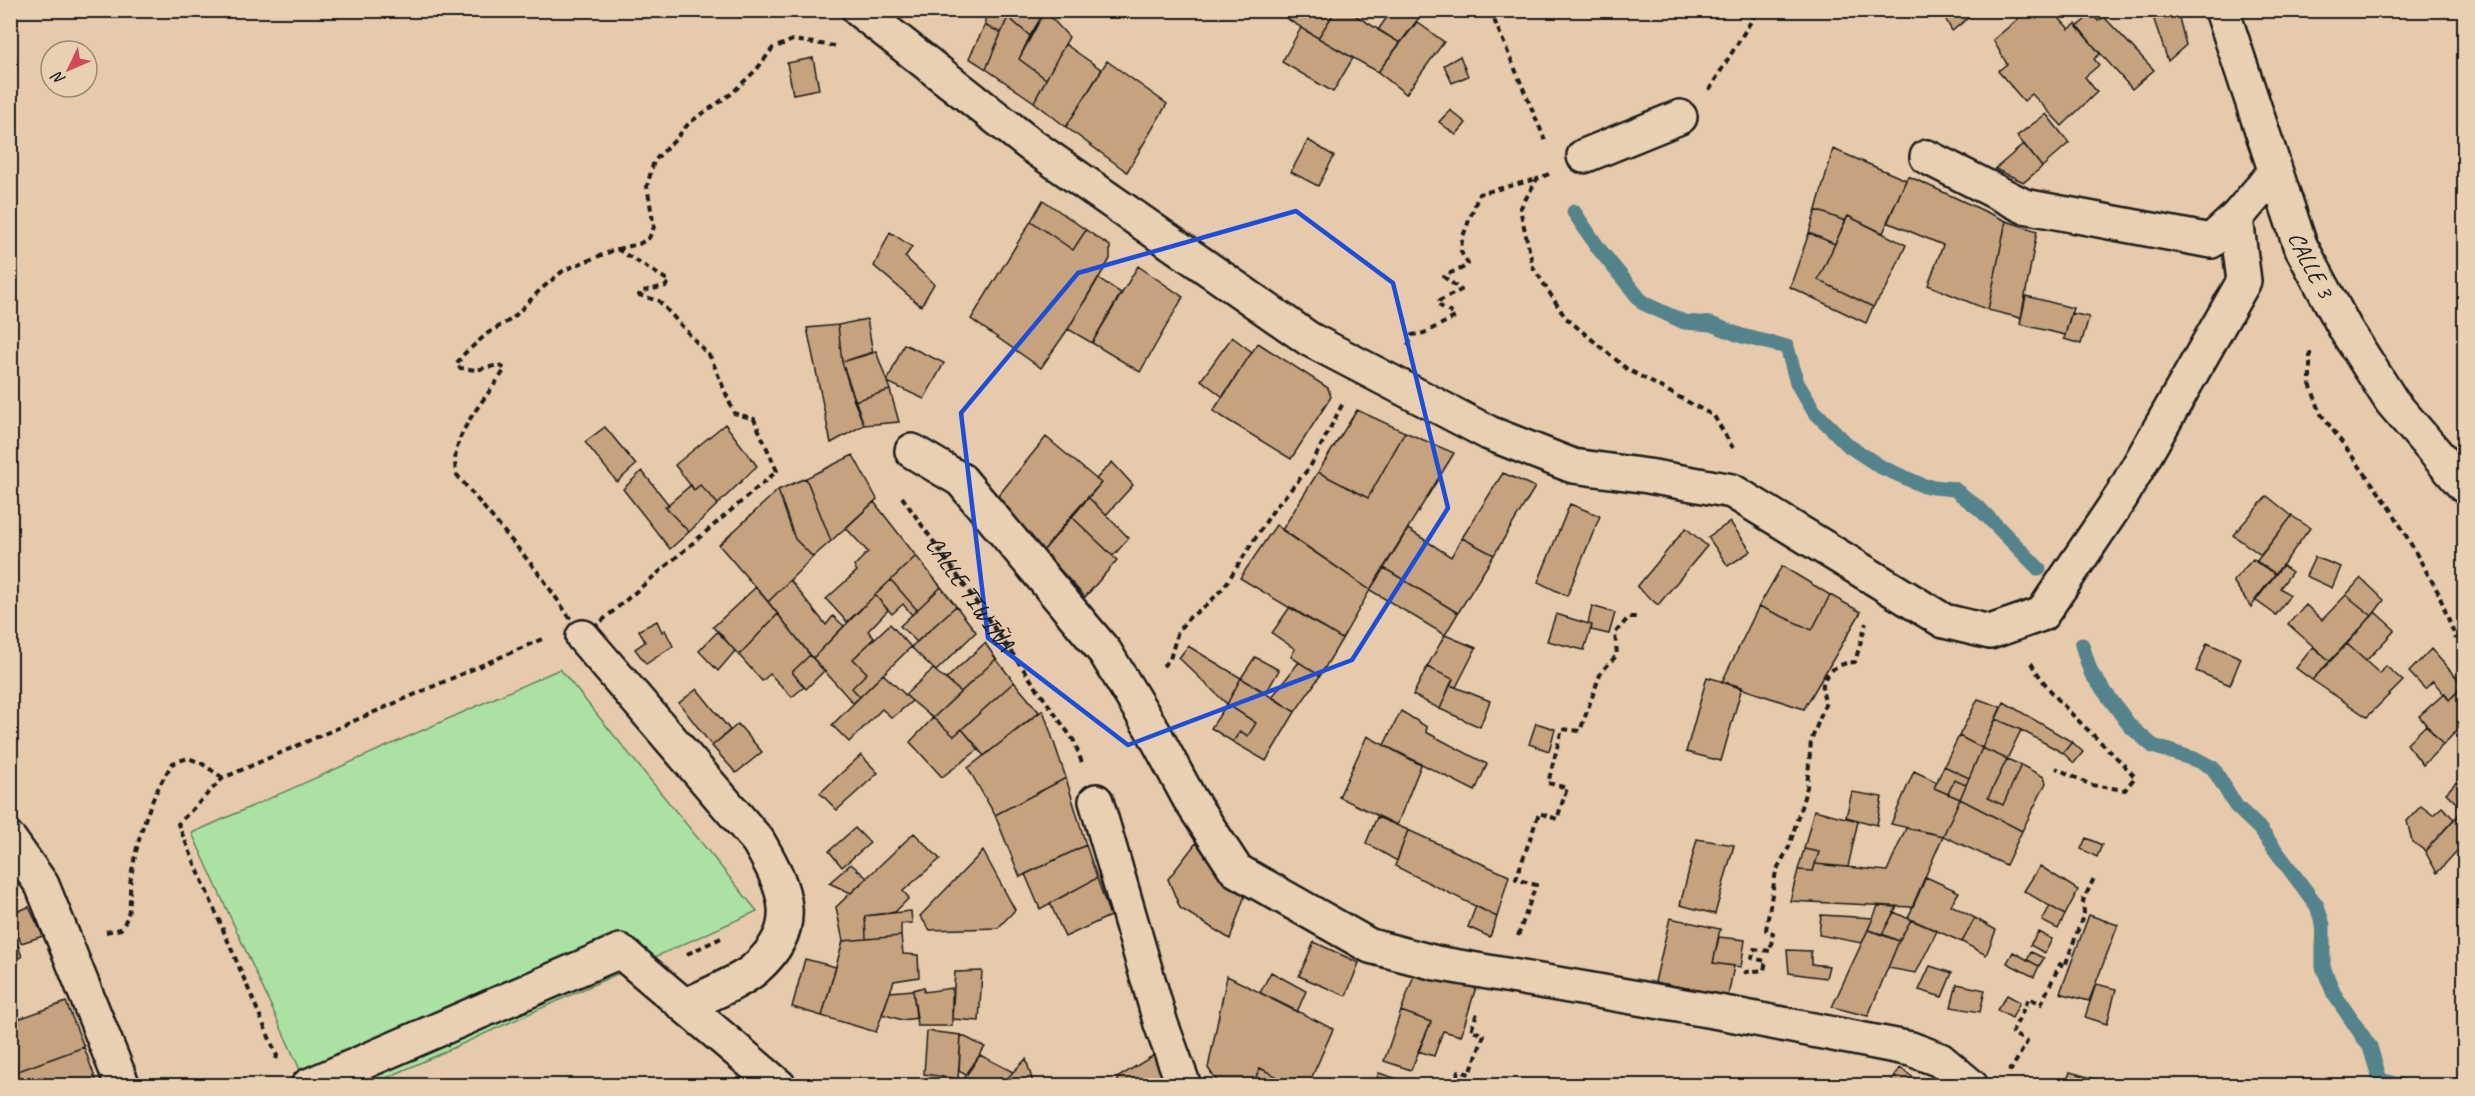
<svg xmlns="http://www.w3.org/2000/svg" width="2475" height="1096" font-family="Caveat,sans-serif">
<rect width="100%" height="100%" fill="#e7caab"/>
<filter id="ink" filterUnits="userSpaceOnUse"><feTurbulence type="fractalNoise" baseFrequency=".0167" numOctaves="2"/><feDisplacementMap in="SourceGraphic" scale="12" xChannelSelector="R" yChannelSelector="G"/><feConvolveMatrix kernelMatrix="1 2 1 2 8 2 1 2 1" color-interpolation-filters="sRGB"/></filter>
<g filter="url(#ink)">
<path fill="#abe2a4" stroke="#647f60" stroke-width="1.5" d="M560,669L757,911L371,1085H307L192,833Z"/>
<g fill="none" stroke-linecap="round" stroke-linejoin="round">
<path stroke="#54838c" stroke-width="15" d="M1574,212L1599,249L1643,303L1684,322L1711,324L1742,336L1787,347L1797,383L1814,411L1849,446L1881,467L1924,486L1954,489L1981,510L2039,569
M2082,645L2091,673L2130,726L2153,746L2200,761L2213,768L2236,806L2259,828L2317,906L2323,925V967L2334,994L2370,1047L2380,1080L2403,1086"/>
</g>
<path fill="#c6a27f" stroke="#1c1c1c" stroke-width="1.5" d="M916,10H932L929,20Z
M977,10H1011L1001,33L985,25V17Z
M1011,10H1044L1045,11L1030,36L1008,17Z
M1284,10H1336L1318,38L1281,15Z
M1336,10H1347L1400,43L1378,72L1318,38Z
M1392,10H1413L1421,15L1400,43L1378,30Z
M1941,10H1978L1952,31Z
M2029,10H2052L2069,29L2076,24L2100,54L2094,59L2099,65L2085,77L2097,92L2062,126L2032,94L2024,101L1998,71L2007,64L1993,40Z
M2173,10H2177L2186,45L2168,61L2153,17Z
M1045,11L1069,37L1046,79L1019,59Z
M2092,13L2098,21L2104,17L2154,70L2132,89L2077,27Z
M1008,17L1030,36L1019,59L1046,79L1034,102L986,69Z
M1417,22L1444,42L1406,94L1378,72Z
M985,25L1001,33L986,69L969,58Z
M1301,28L1353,58L1333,92L1282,62Z
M1065,44L1102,70L1066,127L1034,102Z
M1460,56L1468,76L1452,83L1444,65Z
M813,58L819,89L793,94L787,63Z
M1107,61L1167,104L1127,172L1066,127Z
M1450,110L1466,123L1456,135L1439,122Z
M2046,114L2069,143L2042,167L2017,136Z
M1308,140L1334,156L1318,186L1291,172Z
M2024,144L2042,167L2024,182L1995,169Z
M1833,149L1906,180L1883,233L1848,216L1845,221L1816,210Z
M1908,176L2006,221L1988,310L1928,285L1943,245L1887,222Z
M1043,200L1086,230L1073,250L1031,221Z
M1816,210L1845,221L1835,244L1809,233Z
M1848,216L1906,245L1887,287L1873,307L1818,280Z
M1031,221L1073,250L1086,230L1110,246V259L1068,329L1041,368L971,319Z
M2006,221L2037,231L2021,318L1988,310Z
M890,232L912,247L905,257L934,284L921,306L874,266Z
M1809,233L1835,244L1818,280L1873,307L1866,323L1790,287Z
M1138,266L1183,297L1140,372L1092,343Z
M1098,278L1121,293L1092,343L1068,329Z
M2026,296L2073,308L2065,335L2020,324Z
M2071,313L2089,317L2081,344L2064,339Z
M867,319L873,353L842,362L838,325Z
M838,325L842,362L864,425L831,443L807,328Z
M1232,337L1252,352L1223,397L1201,380Z
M1258,343L1328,388L1331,397L1291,459L1213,411Z
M904,344L944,363L924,399L887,382Z
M876,351L890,390L854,401L842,362Z
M890,390L899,422L864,425L854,401Z
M1357,410L1405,432L1368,498L1318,472Z
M725,424L757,466L718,504L700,485L694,490L675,465Z
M605,427L636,465L617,482L585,442Z
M1405,432L1454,453L1370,590L1282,530L1318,472L1368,498Z
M1046,437L1101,483L1043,551L998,496Z
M853,455L877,499L831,541L806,478Z
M1112,462L1133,485L1106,515L1088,497L1101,483L1096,479Z
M642,471L669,505L665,507L689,532L670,549L623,489Z
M1503,473L1535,487L1494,555L1462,538Z
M806,478L831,541L813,557L795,539L778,490Z
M691,485L694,490L700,485L718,504L689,532L665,507Z
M778,490L795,539L813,557L768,602L719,545Z
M2267,496L2292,516L2261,555L2233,535Z
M1088,497L1129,538L1113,556L1071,516Z
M874,502L916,556L847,622L826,599L857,571L854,566L868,552L846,528Z
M1570,504L1600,516L1567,596L1538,582Z
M1071,516L1117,560L1085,597L1043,551Z
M2292,516L2310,528L2276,574L2256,562Z
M1730,522L1751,551L1728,566L1708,537Z
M1276,525L1370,590L1342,639L1240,578Z
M1686,528L1707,546L1658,605L1637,587Z
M1408,529L1451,557L1462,538L1494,555L1458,613L1384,568Z
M916,556L941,587L917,610L891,580Z
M2315,557L2341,567L2332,588L2306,576Z
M2253,559L2276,574L2251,607L2233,581Z
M2282,565L2292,572L2280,588L2290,595L2276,615L2255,600Z
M1782,566L1830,595L1812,630L1759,606Z
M1384,568L1458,613L1445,635L1370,590Z
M2361,578L2384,600L2372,616L2346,595Z
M790,580L826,625L833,616L844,626L813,658L768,602Z
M891,580L917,610L912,615L903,604L892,614L875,595Z
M756,587L778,614L739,655L713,627Z
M941,587L956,606L917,642L900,626Z
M875,595L888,610L868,631L874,638L853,659L867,673L852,688L860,697L853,703L813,658Z
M1830,595L1861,612L1804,709L1722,682L1759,606L1812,630Z
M2346,595L2372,616L2330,661L2288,624L2306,605L2322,620Z
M956,606L976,632L936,671L911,647Z
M1592,606L1615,613L1609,634L1591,630L1592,625L1588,624Z
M1290,607L1342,639L1320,676L1291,657L1295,649L1272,633Z
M2375,612L2395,630L2366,661L2347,644Z
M778,614L810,655L792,672L804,687L792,697L770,674L762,681L739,655Z
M1556,614L1592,625L1584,650L1547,641Z
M657,621L662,632L665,630L673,646L646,664L635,649L645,642L639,630Z
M890,624L911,647L860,697L852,688L867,673L853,659Z
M718,631L735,651L718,671L699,651Z
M1445,635L1476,648L1456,687L1450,685L1453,679L1427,667Z
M985,643L996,659L961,692L946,679Z
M2207,643L2241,658L2230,685L2196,671Z
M2347,644L2380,674L2386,666L2403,681L2367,717L2312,680Z
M1188,646L1241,678L1227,704L1179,658Z
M2313,647L2330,661L2312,680L2296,668Z
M2431,649L2464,686L2449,700L2433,681L2425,689L2409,672Z
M810,655L824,671L806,689L792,672Z
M1255,657L1279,670L1266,693L1241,678Z
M996,659L1014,682L954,736L933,718Z
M1299,662L1320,676L1295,712L1272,697Z
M1427,667L1453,679L1440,709L1413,695Z
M933,669L961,692L933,718L905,695Z
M883,674L912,701L892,718L882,709L849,742L832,725Z
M1707,677L1742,687L1721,761L1686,752Z
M1241,678L1295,712L1266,761L1233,742L1240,731L1248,736L1256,723L1227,704Z
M1014,682L1039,712L984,756L962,729Z
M1450,685L1490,701L1480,727L1440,709Z
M2461,688L2464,692V723L2443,745L2419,716L2445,693L2449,700Z
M697,689L730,730L712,746L679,703Z
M1978,699L2001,707L1982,748L1959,736Z
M2004,702L2072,742L2063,753L2021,730L1996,719Z
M1227,704L1256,723L1248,736L1240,731L1233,742L1211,728Z
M1043,710L1066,778L995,815L968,768Z
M1401,711L1427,727L1426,732L1487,764L1475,791L1384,745Z
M933,718L954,736L962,729L979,749L942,777L910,742Z
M1996,719L2021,730L2007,759L1982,748Z
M1536,723L1555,729L1549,751L1529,744Z
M738,724L762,752L736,773L712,746Z
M2426,725L2443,745L2423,765L2407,744Z
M1367,736L1421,765L1397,825L1339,797Z
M1959,736L1982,748L1969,778L1944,766Z
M2072,742L2083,752L2074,763L2063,753Z
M1982,748L2007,759L1988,798L2003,805L2021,765L2044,777L2046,783L2022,831L1960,799Z
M861,755L878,773L837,810L820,793Z
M2007,759L2021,765L2003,805L1988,798Z
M1944,766L1969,778L1966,785L1954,780L1948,794L1934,788Z
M1914,771L1937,782L1934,788L1960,799L1943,836L1891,824Z
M2464,774V809L2463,810L2446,793Z
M1066,778L1086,845L1020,877L995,815Z
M1954,780L1966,785L1960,799L1948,794Z
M1852,792L1882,797L1877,825L1846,817Z
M1960,799L2022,831L2006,865L1943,836Z
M2421,806L2433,815L2442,807L2454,819L2425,851L2412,841L2407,821Z
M2464,809V843L2437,873L2425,851Z
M1814,810L1858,821L1848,867L1815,864L1819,852L1804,849Z
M1377,817L1408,830L1397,861L1366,843Z
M855,828L870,843L842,867L829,851Z
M1906,828L1943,836L1912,907L1790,901L1798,870L1813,871L1815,864L1887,871Z
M1408,830L1509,876L1497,917L1395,866Z
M914,833L940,859L903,891L909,898L895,912L865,916L866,939L843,941L836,907Z
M2086,838L2102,845L2097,857L2081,849Z
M1697,839L1734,845L1715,914L1680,905Z
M1196,843L1231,884L1246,892L1230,939L1180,908L1168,879Z
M1086,845L1097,878L1040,909L1025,874Z
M1804,849L1819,852L1813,871L1798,870Z
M983,851L1015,910L998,928L930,930L920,916Z
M851,864L867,878L851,893L829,883Z
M2040,866L2078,890L2065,915L2024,891Z
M1926,877L1959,892L1951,905L1975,918L1962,942L1908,918Z
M1097,878L1110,916L1065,937L1050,903Z
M1476,906L1497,917L1490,937L1468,927Z
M1878,906L1897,907L1882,934L1868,930Z
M2050,906L2065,915L2058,929L2042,921Z
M29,907L43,936L21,943L11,913Z
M911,911L912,923L901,924V936L866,939L865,916Z
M1894,912L1911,920L1899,941L1882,934Z
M1821,915L1873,918L1862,943L1819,935Z
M2089,915L2118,925L2089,1001L2060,993Z
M1670,918L1720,929L1713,963L1734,966L1728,996L1655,982Z
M1975,918L1996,930L1986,955L1962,942Z
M1911,920L1937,931L1916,973L1888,968L1899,941Z
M1868,930L1899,941L1868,1016L1832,1007Z
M2038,932L2052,939L2045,953L2030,945Z
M901,936L903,954L918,955L919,977L894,981L876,1032L822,1016L843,941Z
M1719,937L1745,940L1741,967L1713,963Z
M1314,942L1359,963L1346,996L1299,976Z
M18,945L22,957L10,960V948Z
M1787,950L1811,951V964L1829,966L1826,978L1789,973Z
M2013,952L2039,966L2034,977L2007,963Z
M2031,952L2044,958L2039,966L2027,960Z
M805,959L836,967L822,1016L792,1007Z
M1930,966L1952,973L1942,997L1919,990Z
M982,971L979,1021L952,1019L955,972Z
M1271,972L1306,991L1297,1012L1260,993Z
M1414,975L1476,987L1461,1036L1443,1031L1434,1056L1418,1051L1431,1022L1401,1011Z
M1227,976L1333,1029L1308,1086H1285L1287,1082L1260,1068L1252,1086H1220L1208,1068Z
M1957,984L1985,990L1980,1012L1951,1007Z
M2096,984L2116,989L2107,1024L2085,1017Z
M924,987V992L952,988V1026H917L913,990Z
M913,990L917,1018L902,1020L882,1014L890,992Z
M2007,995L2020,1002L2012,1018L1997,1010Z
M66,1002L84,1047L10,1074V1022Z
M1401,1011L1431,1022L1411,1070L1384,1061Z
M927,1031L961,1035L958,1079L924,1074Z
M961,1035L985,1047L966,1075L959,1071Z
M84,1047L98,1086H10V1074Z
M980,1055L1013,1072L1001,1086H959Z
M1154,1055L1168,1082L1163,1086H1121L1117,1078Z
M1026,1059L1034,1086H1001L1013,1072Z
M1260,1068L1287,1082L1285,1086H1252Z
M1900,1068L1925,1086H1888Z
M2070,1072L2117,1085L2065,1086Z
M1379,1073L1419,1086H1374Z"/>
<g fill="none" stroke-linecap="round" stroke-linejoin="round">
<g stroke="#1c1c1c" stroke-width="38">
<g id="minor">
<path d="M859,10L1031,145L1309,339L1489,433L1573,466L1648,476L1732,491L1944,621L1990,632L2042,614L2121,497L2244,281L2236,218L2275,172"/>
<path id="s2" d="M2222,10L2300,245L2346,330L2392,402L2464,486"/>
<path d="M1584,156L1680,117"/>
<path d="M1927,157L2024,206L2211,241L2236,218"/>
<path d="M912,451L961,480L1105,652L1153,731L1189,798L1236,870L1370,946L1436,963L1730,1014L1911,1049L1940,1060L1971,1086"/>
<path d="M583,637L758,841C786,889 803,927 755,969C742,981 703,997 685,1006"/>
<path d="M1096,801L1161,1024L1184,1086"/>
<path d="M10,840L42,885L123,1086"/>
<path d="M308,1086L620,951L779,1086"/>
</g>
</g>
<g stroke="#1c1c1c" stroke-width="4" stroke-dasharray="6 4.5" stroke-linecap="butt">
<path d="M1490,10L1545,140"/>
<path d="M1709,90L1758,10"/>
<path d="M1549,174L1537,179L1520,209L1533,267L1565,317L1627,369L1714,416L1733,448"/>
<path d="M617,249L669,281L666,286L643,291L639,295L659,301L711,358L734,413L754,419L777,471L583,637L541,576L457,475C446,437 486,400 505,369L499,365L476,370L460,368L456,364L465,353L488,333L512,319L540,290L564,270Z"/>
<path d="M618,249L639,244L649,238L654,227L647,186L654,161L675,140L689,123L731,94L757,69L773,48L793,40L835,46"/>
<path d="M1408,346L1412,335L1424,333L1455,317L1450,312L1437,304L1439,301L1461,290L1444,277C1451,271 1461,271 1468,264L1461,252L1462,239L1479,194L1537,179"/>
<path d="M2310,352V384L2321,414L2391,509L2438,592L2456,639"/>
<path id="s1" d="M902,497L1074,741L1082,763"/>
<path d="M2031,663C2057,707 2101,739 2135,777L2125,790L2091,785L2056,768"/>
<path d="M1163,666L1170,659L1178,631L1190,617L1208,604L1224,587L1274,509L1310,467L1343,403"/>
<path d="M106,932L121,929C135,908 127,895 132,871C139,833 151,795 173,763L188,758L201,763L223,778"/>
<path d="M1518,936L1536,885L1516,879L1539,813L1557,819L1567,788L1548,783L1562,729L1580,731L1601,672L1617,655L1615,633L1629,617H1636"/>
<path d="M687,954L721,938"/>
<path d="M1745,974L1746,972L1764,970L1766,961L1752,958L1754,949L1770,951L1773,933L1766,930L1776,871L1789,847L1807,787L1811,741L1826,702C1815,679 1833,663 1855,662L1866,623"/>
<path d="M276,1059L277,1056L178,824L223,778L542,639"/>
<path d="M2008,1069L2011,1070L2027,1042L2012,1033L2029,998L2041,1004L2060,964L2065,966L2084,913L2083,901L2095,876"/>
<path d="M1453,1086L1459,1071L1470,1074L1484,1035L1471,1030L1477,1013"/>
</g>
<use href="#minor" stroke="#ead0b2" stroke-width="33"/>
</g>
</g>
<path fill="none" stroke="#1d4ed8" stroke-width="4.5" stroke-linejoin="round" d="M1296,211L1393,283L1448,508L1352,660L1128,745L988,638L961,413L1078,273Z"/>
<g text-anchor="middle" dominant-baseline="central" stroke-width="6" stroke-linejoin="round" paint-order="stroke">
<g font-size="24" fill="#1c1c1c" stroke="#ead0b2">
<text stroke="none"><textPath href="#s2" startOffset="270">CALLE 3</textPath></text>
<text stroke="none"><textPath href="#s1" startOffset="118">CALLE TIWIÑA</textPath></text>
</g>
</g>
<rect width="2475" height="1096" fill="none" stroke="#ead0b2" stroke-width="36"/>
<rect x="18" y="18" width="2439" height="1060" fill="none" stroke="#1c1c1c" stroke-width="2" filter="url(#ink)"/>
<g transform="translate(69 69) rotate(226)"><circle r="28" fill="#ead0b2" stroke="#988876" stroke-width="1.5"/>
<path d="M0-4.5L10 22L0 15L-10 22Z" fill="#d1495b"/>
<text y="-9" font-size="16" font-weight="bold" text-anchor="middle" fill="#1c1c1c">N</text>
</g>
</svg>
